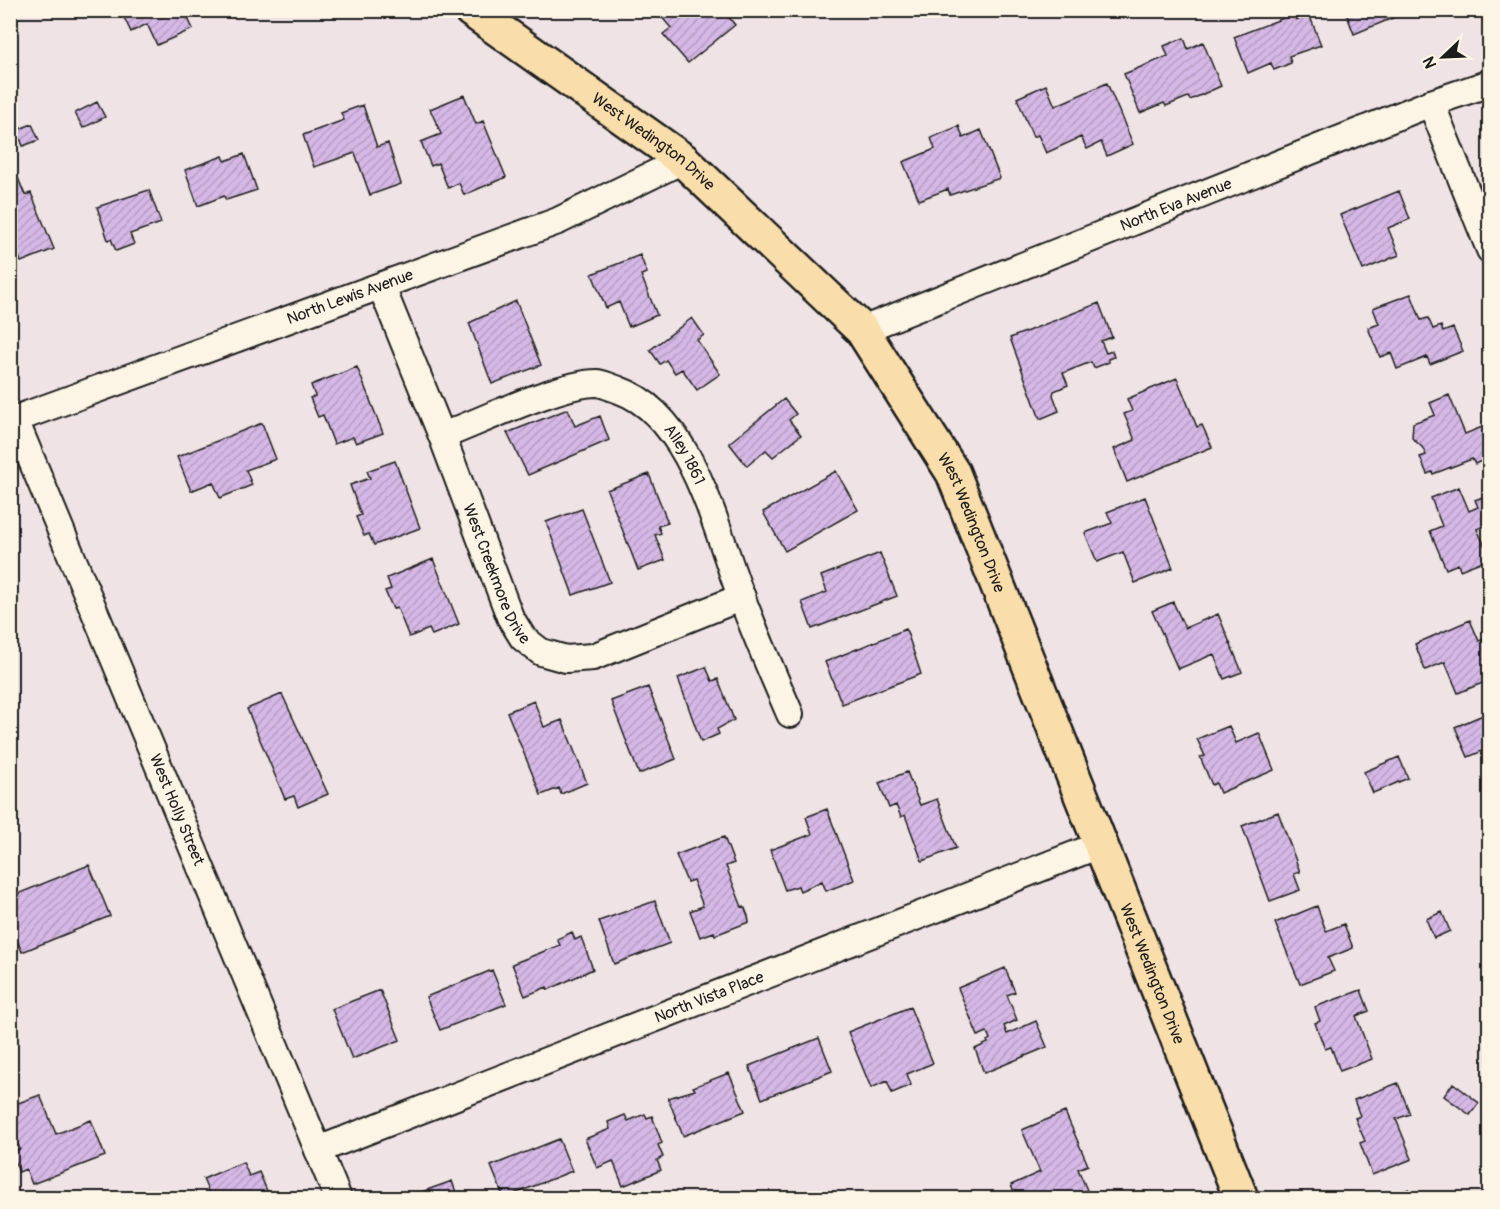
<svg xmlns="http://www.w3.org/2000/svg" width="1500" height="1209" font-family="Pangolin,sans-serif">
<defs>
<pattern id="building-hatch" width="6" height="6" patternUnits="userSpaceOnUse" patternTransform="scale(1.5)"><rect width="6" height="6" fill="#d5b8e5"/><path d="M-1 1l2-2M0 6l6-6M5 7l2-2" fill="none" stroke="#b69ec4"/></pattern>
</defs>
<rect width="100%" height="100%" fill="#f0e3e5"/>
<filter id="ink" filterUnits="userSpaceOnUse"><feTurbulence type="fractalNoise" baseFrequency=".0167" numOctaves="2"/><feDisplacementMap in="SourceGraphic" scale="12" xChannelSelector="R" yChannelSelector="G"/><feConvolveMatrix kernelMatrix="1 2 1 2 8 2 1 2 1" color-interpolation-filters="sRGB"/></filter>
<g filter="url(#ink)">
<path fill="url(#building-hatch)" stroke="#1c1c1c" stroke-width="1.5" d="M184,10L193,29L157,45L147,24L131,32L121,11Z
M656,10H723L735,25L688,63L663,34L671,28Z
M1345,10H1412L1354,34Z
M1294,14L1296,20L1309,14L1321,45L1289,56L1291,63L1274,70L1271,63L1248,73L1234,37Z
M1184,38L1188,49L1203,42L1221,86L1190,100L1188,97L1166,106L1164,103L1140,113L1124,74L1168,56L1164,46Z
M1107,83L1133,144L1107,156L1101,142L1087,149L1081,137L1046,153L1038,135L1033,137L1017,98L1046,85L1055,106Z
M464,95L476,124L483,121L506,177L464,195L459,183L448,188L438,163L431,166L421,142L441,134L430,109Z
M97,102L105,117L83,128L75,113Z
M363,105L377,147L388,143L401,184L370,195L355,153L314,167L303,135L344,120L341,113Z
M32,124L39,140L23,146L17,130Z
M959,126L963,138L981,130L1000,178L950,195L948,189L919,200L903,162L935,149L931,138Z
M244,154L257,190L226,200L224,196L198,206L185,170L223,156L225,161Z
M16,173L25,195L31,193L54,249L21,262L10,236V176Z
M149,190L161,223L130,234L134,244L116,251L111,239L108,240L97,207Z
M1399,191L1410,219L1388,228L1399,255L1363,270L1340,215Z
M640,255L647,273L641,275L657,315L629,327L619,302L606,308L592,274Z
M1411,294L1421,320L1428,318L1433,329L1441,326L1443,332L1453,328L1463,351L1430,364L1427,357L1397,369L1391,353L1380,357L1368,328L1379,324L1373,308Z
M516,301L541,365L492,384L469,323Z
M1099,303L1112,337L1101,341L1106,353L1112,351L1114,357L1108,359L1109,362L1094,368L1091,362L1063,373L1068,385L1054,391L1053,395L1059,411L1040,419L1010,338Z
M692,318L704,335L697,340L720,374L697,390L682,369L675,373L666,360L660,364L650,350Z
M357,367L383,433L356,443L353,437L334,444L323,415L318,417L310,398L315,396L311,385Z
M1177,378L1197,427L1202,425L1212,447L1127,482L1114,449L1135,440L1124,414L1132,411L1127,399Z
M1449,395L1465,434L1489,424L1490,457L1475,464L1472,459L1433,474L1432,472L1427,474L1420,457L1426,455L1422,447L1412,438L1413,423L1435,415L1430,403Z
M784,399L796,414L789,420L801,435L773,457L766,450L747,466L729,443Z
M568,409L575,426L600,416L609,440L528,475L507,433Z
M262,423L276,459L246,470L252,485L220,498L213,482L191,491L177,457Z
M395,461L420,528L374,545L369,534L364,536L356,517L361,515L350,485L370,478L367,471Z
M836,471L858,510L785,551L763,512Z
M649,474L668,523L658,526L661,533L655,535L665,560L638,570L607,490Z
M1459,487L1469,511L1478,507L1475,500L1490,494V524L1477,529L1488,553L1486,554L1488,559L1460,570L1458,564L1446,569L1430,531L1442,526L1431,498Z
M1145,497L1173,568L1135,583L1123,552L1097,562L1085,533L1112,523L1107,512Z
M582,509L610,582L573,595L546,522Z
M880,553L897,596L812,629L802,602L827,592L821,576Z
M433,559L459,624L432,635L429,629L409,637L397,607L393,609L385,591L391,589L387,578Z
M1173,602L1185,628L1218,614L1242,672L1224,679L1214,654L1178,669L1152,611Z
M1470,620L1479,641L1490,637V680L1458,693L1445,662L1425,670L1415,644Z
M906,629L921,674L842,704L825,662Z
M706,667L712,681L718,679L734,720L717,729L719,734L701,742L678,678Z
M648,687L676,759L639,774L611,701Z
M282,694L328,794L298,807L294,796L285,799L247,709Z
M534,701L544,727L562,720L587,783L561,794L559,788L541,795L507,712Z
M1490,712V748L1468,757L1455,727Z
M1229,726L1236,743L1259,733L1274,770L1220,793L1216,783L1212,785L1200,757L1205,756L1197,739Z
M1399,757L1408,778L1373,793L1364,772Z
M907,772L920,805L937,799L956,848L922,861L905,815L901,817L896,805L889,808L879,783Z
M827,809L854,880L826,891L822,881L800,891L798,886L785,890L770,850L812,834L806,817Z
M1278,812L1300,872L1294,874L1300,890L1270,901L1242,826Z
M724,837L734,863L726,866L742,907L744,906L748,916L749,922L715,935L714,932L700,937L690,911L703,906L693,880L687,882L676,855Z
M89,865L110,916L22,952L10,923V897Z
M655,901L670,943L614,964L599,921Z
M1317,906L1326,931L1344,924L1353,948L1328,958L1334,971L1300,984L1275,923Z
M1442,912L1450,931L1434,938L1426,919Z
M572,932L575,940L581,937L593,969L548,990L547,987L525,996L512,964L560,945L557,939Z
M1005,968L1015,992L1007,995L1017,1020L1004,1026L1007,1034L1036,1021L1047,1047L984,1073L975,1049L988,1043L987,1041L990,1039L987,1032L978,1036L958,988Z
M492,970L506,1004L440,1030L426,997Z
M380,990L400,1040L352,1059L332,1009Z
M1361,990L1369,1011L1356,1016L1372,1059L1340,1071L1331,1047L1325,1049L1315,1023L1320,1021L1315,1007Z
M910,1007L933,1063L907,1074L911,1085L892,1093L887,1081L871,1088L848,1032Z
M819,1038L832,1071L762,1099L749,1066Z
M729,1073L745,1111L683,1136L668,1098L695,1090L693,1087Z
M1398,1083L1410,1114L1396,1119L1412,1159L1372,1175L1360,1143L1365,1141L1355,1118L1360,1116L1354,1100Z
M1453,1083L1479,1103L1470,1115L1444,1096Z
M40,1095L56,1134L91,1120L105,1156L32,1184L26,1169L19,1172L11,1152L20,1149L10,1126V1106Z
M1065,1112L1088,1165L1078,1169L1087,1190L1068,1198H1016L1011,1185L1040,1172L1022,1130Z
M645,1114L647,1118L652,1116L662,1143L658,1145L663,1157L657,1160L661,1170L623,1186L613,1161L597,1168L585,1139L610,1129L608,1122L625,1115L628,1121Z
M559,1139L572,1171L504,1198L491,1166Z
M243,1162L249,1176L259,1172L270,1198H211L203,1179Z
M452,1181L458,1198H417L416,1194Z
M1409,1189L1412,1198H1384Z"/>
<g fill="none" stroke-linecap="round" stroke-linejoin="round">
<g stroke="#1c1c1c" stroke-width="30">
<g id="minor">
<path d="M1431,103L1490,250"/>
<path id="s1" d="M382,288L442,436L510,617L523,638L541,652L566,659L593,657L742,597"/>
<path id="s2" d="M862,330L1431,103L1490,83"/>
<path id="s3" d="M15,420L338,1198"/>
<path id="s4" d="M10,421L558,221L683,160"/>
<path id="s5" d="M442,436C479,422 562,382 598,383C604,384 613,388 619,390C692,416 716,531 741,596C756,635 773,675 790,714"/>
<path id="s6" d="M318,1150L1102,844"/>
</g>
</g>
<g stroke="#1c1c1c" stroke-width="38">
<g id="major">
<path id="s7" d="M471,10L683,160L862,330L953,473L1241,1198"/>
</g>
</g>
<use href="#minor" stroke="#fcf5e5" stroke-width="26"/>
<use href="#major" stroke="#f9deab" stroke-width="33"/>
</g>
</g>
<g text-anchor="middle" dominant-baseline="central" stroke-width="5" stroke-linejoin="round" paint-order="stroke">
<g font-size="16" fill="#1c1c1c" stroke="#fcf5e5">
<text stroke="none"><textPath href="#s7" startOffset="225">West Wedington Drive</textPath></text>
<text stroke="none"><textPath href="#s2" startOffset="338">North Eva Avenue</textPath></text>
<text stroke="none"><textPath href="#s4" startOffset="362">North Lewis Avenue</textPath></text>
<text stroke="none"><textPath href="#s5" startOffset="282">Alley 1861</textPath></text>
<text stroke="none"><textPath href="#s7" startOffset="729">West Wedington Drive</textPath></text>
<text stroke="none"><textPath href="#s1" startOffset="308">West Creekmore Drive</textPath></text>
<text stroke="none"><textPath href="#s3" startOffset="422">West Holly Street</textPath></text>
<text stroke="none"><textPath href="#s7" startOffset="1215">West Wedington Drive</textPath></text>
<text stroke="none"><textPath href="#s6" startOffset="420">North Vista Place</textPath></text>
</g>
</g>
<rect width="1500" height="1209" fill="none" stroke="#fcf5e5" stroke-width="36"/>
<rect x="18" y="18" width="1464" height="1173" fill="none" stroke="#1c1c1c" stroke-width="2" filter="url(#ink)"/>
<g transform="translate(1443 57) rotate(247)" stroke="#fcf5e5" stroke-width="4.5" paint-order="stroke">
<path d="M0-4.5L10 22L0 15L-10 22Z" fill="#1c1c1c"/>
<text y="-9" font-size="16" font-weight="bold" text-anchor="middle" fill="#1c1c1c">N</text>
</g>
</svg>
